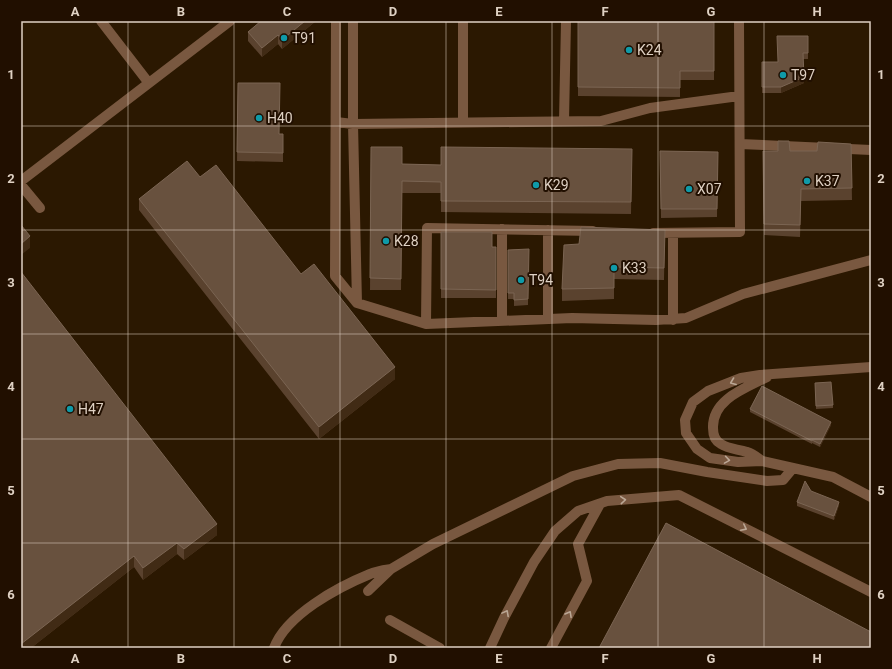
<svg xmlns="http://www.w3.org/2000/svg" width="892" height="669" font-family="Roboto,sans-serif">
<rect width="100%" height="100%" fill="#2b1801"/>
<g fill="none" stroke-linecap="round" stroke-linejoin="round">
<path stroke="#795840" stroke-width="10" d="M101,21L148,82
M336,21L335,276L357,303L426,324L427,228L593,231
M353,21V124L357,303
M564,121L566,21
M336,122L353,124L601,121L650,108L739,96
M463,123V21
M740,144L871,150
M21,181L230,21
M21,185L40,208
M502,229V321
M653,233L740,232L739,21
M548,319V230
M673,320V233
M426,324L572,318L656,320L686,318L743,294L871,260
M871,367L760,375L741,378L708,391L693,402L685,420L686,433L697,449L710,458L738,462L762,461L833,477L871,497
M762,461C758,458 752,453 747,452C738,449 728,449 721,444C715,441 713,434 713,428C712,399 746,388 767,377
M368,591L391,569L433,544L573,476L618,464L660,463L707,472L767,481L783,480L793,468
M390,620L440,648
M274,648C286,615 338,587 370,574C376,571 384,570 391,569
M490,648L504,618L534,562L555,531L578,511L607,501L679,495L871,592
M551,648L587,581L578,544L600,504"/>
</g>
<path fill="#5a422e" d="M260,21H316L282,49L278,44L262,57L248,41V32L260,22Z
M578,21H714V80H680V97L578,96Z
M808,36V59H803L804,83L781,93H762V62H778Z
M238,83L279,134H283V162L237,161Z
M851,144L852,200L801,201L800,237L764,235L763,151H817Z
M371,147L402,164L441,165L632,149L631,214L441,212V193H402L401,290H370Z
M660,151L718,152L717,217L661,218Z
M200,177L301,274L395,379L319,439L139,210V199Z
M665,230L664,280L614,279V299L562,301V289L579,244Z
M441,232L492,247H496V298H441Z
M529,249L528,305L514,306V299H508V250Z
M21,272L217,535L184,560L177,554L143,580L134,567L31,648H21Z
M815,383L833,405V408L816,409Z
M750,409L831,425L820,447L812,443V444L750,412Z
M811,491L839,505L834,520L797,506V502Z"/>
<path fill="#412b15" d="M305,21H316L282,49V40Z
M278,35V44L262,57V48Z
M804,77V83L781,93V87Z
M30,236V248L21,255V244Z
M395,367V379L319,439V427Z
M831,422V425L820,447V444Z
M839,502V505L834,520V516Z
M217,524V535L184,560V549Z
M177,543V554L143,580V568Z
M134,556V567L31,648H21V644Z"/>
<path fill="#68513e" stroke="#7b6553" d="M261,21H305L282,40L278,35L262,48L248,32Z
M578,21H714V71H680V88L578,87Z
M777,36H808V53H803L804,77L781,87H762V62H778Z
M238,83H280L279,134H283V153L237,152Z
M778,141H789L790,151H817L818,142L851,144L852,188L801,189L800,225L764,224L763,151H778Z
M371,147H402V164L441,165V147L632,149L631,202L441,201V182L402,181L401,279L370,278Z
M660,151L718,152L717,209H661Z
M187,161L200,177L216,165L301,274L314,264L395,367L319,427L139,199Z
M21,225L30,236L21,244Z
M581,227L665,230L664,268L614,267V288L562,289L564,245L579,244Z
M441,232H492V247H496V290L441,289Z
M529,249L528,299L514,300V293H508V250Z
M21,272L217,524L184,549L177,543L143,568L134,556L21,644Z
M831,382L833,405L816,406L815,383Z
M762,386L831,422L820,444L812,440V441L750,409Z
M805,481L811,491L839,502L834,516L797,502Z
M666,523L871,632V648H599Z"/>
<defs><path id="oneway-chevron" d="M-2-3.5L2.5 0L-2 3.5" fill="none" stroke-width="1.6" stroke-linecap="round" stroke-linejoin="round"/></defs>
<g stroke="#bba795">
<use href="#oneway-chevron" transform="translate(733 382) rotate(159)"/>
<use href="#oneway-chevron" transform="translate(727 460) rotate(9)"/>
<use href="#oneway-chevron" transform="translate(623 500) rotate(-5)"/>
<use href="#oneway-chevron" transform="translate(744 528) rotate(27)"/>
<use href="#oneway-chevron" transform="translate(506 613) rotate(-62)"/>
<use href="#oneway-chevron" transform="translate(569 614) rotate(-61)"/>
</g>
<path fill="none" stroke="#dfd1c3" stroke-width="1" stroke-opacity="0.55" d="M128,21V648M234,21V648M340,21V648M446,21V648M552,21V648M658,21V648M764,21V648M21,126H871M21,230H871M21,334H871M21,439H871M21,543H871"/>
<g fill="#0f9aa8" stroke="#210f00" stroke-width="1.5">
<circle cx="284" cy="38" r="4"/>
<circle cx="629" cy="50" r="4"/>
<circle cx="783" cy="75" r="4"/>
<circle cx="259" cy="118" r="4"/>
<circle cx="807" cy="181" r="4"/>
<circle cx="536" cy="185" r="4"/>
<circle cx="689" cy="189" r="4"/>
<circle cx="386" cy="241" r="4"/>
<circle cx="614" cy="268" r="4"/>
<circle cx="521" cy="280" r="4"/>
<circle cx="70" cy="409" r="4"/>
</g>
<g text-anchor="middle" dominant-baseline="central" stroke-width="4" stroke-linejoin="round" paint-order="stroke">
<g font-size="14" fill="#dfd1c3" stroke="#210f00" text-anchor="start">
<text x="292" y="38">T91</text>
<text x="637" y="50">K24</text>
<text x="791" y="75">T97</text>
<text x="267" y="118">H40</text>
<text x="815" y="181">K37</text>
<text x="544" y="185">K29</text>
<text x="697" y="189">X07</text>
<text x="394" y="241">K28</text>
<text x="622" y="268">K33</text>
<text x="529" y="280">T94</text>
<text x="78" y="409">H47</text>
</g>
</g>
<rect width="892" height="669" fill="none" stroke="#210f00" stroke-width="44"/>
<rect x="22" y="22" width="848" height="625" fill="none" stroke="#dfd1c3" stroke-width="1.5"/>
<g font-size="13" text-anchor="middle" font-weight="bold" fill="#dfd1c3">
<text x="75" y="16">A</text>
<text x="181" y="16">B</text>
<text x="287" y="16">C</text>
<text x="393" y="16">D</text>
<text x="499" y="16">E</text>
<text x="605" y="16">F</text>
<text x="711" y="16">G</text>
<text x="817" y="16">H</text>
<text x="11" y="79">1</text>
<text x="881" y="79">1</text>
<text x="11" y="183">2</text>
<text x="881" y="183">2</text>
<text x="11" y="287">3</text>
<text x="881" y="287">3</text>
<text x="11" y="391">4</text>
<text x="881" y="391">4</text>
<text x="11" y="495">5</text>
<text x="881" y="495">5</text>
<text x="11" y="599">6</text>
<text x="881" y="599">6</text>
<text x="75" y="663">A</text>
<text x="181" y="663">B</text>
<text x="287" y="663">C</text>
<text x="393" y="663">D</text>
<text x="499" y="663">E</text>
<text x="605" y="663">F</text>
<text x="711" y="663">G</text>
<text x="817" y="663">H</text>
</g>
</svg>
